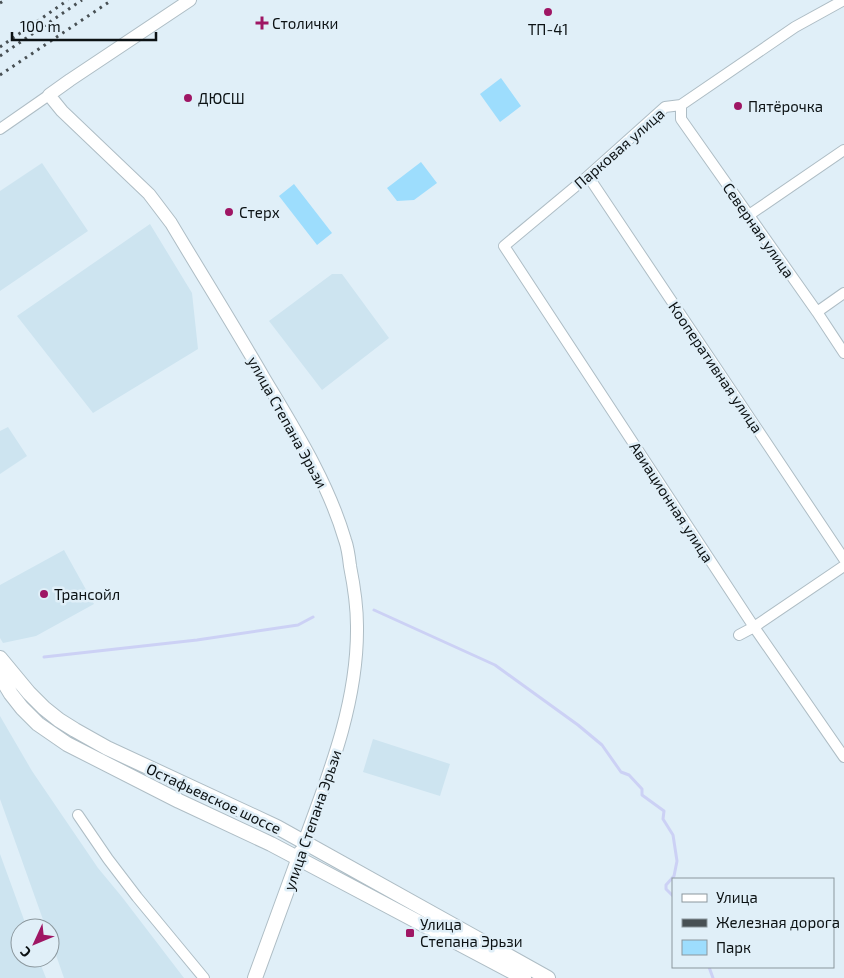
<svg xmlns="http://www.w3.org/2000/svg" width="844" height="978" font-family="'Exo 2',sans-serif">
<rect width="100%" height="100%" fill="#e0eff8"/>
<path fill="#cde4f0" d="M42,163L88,231L0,291V191Z
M150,224L192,293L198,349L93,413L17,316Z
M332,274H342L389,338L322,390L269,321Z
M8,427L27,456L0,474V431Z
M64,550L94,604L36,636L3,643L0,638V585Z
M0,716L32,771L98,868L122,897L184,978H64L50,938V928H46L0,799Z
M373,739L450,764L440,796L363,772Z
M0,854L27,928H20V958H38L46,978H0Z"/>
<path fill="#9dddfd" d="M501,78L521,106L500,122L480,94Z
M421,162L437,183L414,200L397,201L387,188Z
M294,184L332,233L317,245L279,196Z"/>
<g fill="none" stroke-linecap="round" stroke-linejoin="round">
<path stroke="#ccd1f5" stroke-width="3" d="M374,610L495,665L578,725L602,745L621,772L629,775L642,789V795L664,811L663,819L673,835L677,861L674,876L666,885V889L673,896
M44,657L197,640L298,625L313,617
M709,967L713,978"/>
<g stroke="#aebdc5" stroke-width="12">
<path id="minor" d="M844,0L795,27L681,105L665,107L588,176L504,246L754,627L844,757
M681,105V119L817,312L844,353
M0,129L49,95
M588,176L844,559
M749,215L844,150
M817,312L844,293
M739,635L754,627L844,566
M78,815L108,859L137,897L204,978"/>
</g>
<g stroke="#aebdc5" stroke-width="14">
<path id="tertiary" d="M190,0L70,80L49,95L62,111L149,194L171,223C202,275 234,326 264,378C295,430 328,482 345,540C348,548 349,557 350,566C354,586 357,606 357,626C358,701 330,772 304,842"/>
</g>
<g stroke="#aebdc5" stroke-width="16">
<path id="secondary" d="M0,658L29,693L44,708L59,720L75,730L107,748L277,827L548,978
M0,676L11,694L22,708L38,724L67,744L179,801L271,844L524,978
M255,978L301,852"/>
</g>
<use href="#minor" stroke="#fff" stroke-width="10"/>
<use href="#tertiary" stroke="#fff" stroke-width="12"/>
<use href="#secondary" stroke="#fff" stroke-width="14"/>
<path stroke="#485054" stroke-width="3" stroke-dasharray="2.5 5" stroke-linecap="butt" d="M0,3L5,0
M0,47L68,0
M0,56L82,0
M0,75L112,0"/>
</g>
<g fill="#9f1664" stroke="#e0eff8" stroke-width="2">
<circle cx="548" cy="12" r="5"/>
<path d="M259.5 15.5h5v5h5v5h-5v5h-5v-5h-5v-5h5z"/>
<circle cx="188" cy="98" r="5"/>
<circle cx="738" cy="106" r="5"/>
<circle cx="229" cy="212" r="5"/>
<circle cx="44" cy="594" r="5"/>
<rect x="405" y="928" width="10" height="10" rx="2.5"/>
</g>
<g text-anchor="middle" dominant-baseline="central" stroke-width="5" stroke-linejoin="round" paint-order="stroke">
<g font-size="15" fill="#0c1214" stroke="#e0eff8" text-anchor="start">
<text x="272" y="23">Столички</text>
<text x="548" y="29" text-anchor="middle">ТП-41</text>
<text x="198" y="98">ДЮСШ</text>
<text x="748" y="106">Пятёрочка</text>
<text x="239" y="212">Стерх</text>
<text x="54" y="594">Трансойл</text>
<text x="420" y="924">Улица<tspan x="420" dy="17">Степана Эрьзи</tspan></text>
</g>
<g font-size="15" fill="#0c1214" stroke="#e0eff8">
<text transform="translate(619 148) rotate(-41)">Парковая улица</text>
<text transform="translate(759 230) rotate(55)">Северная улица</text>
<text transform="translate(716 367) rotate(56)">Кооперативная улица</text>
<text transform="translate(288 422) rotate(61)">улица Степана Эрьзи</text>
<text transform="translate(672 502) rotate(57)">Авиационная улица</text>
<text transform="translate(214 798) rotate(25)">Остафьевское шоссе</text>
<text transform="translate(312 820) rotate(-71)">улица Степана Эрьзи</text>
</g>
</g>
<rect x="672" y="878" width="162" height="90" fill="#e0eff8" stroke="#8b979d"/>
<rect x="682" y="894" width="25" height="8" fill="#ffffff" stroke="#8b979d"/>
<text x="716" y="903" font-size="15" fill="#0c1214">Улица</text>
<rect x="682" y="919" width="25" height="8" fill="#485054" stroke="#8b979d"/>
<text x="716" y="928" font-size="15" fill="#0c1214">Железная дорога</text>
<rect x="682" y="940" width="25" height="15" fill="#9dddfd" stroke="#8b979d"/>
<text x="716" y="953" font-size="15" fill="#0c1214">Парк</text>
<g transform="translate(35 943) rotate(226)"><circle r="24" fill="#e0eff8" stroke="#8b979d"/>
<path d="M0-4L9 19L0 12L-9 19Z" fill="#9f1664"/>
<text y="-8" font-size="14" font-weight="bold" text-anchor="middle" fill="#0c1214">С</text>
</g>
<path d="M12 32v8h144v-8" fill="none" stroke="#0c1214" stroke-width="2.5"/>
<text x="20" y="32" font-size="15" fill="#0c1214" stroke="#e0eff8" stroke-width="4" paint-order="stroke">100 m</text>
</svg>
